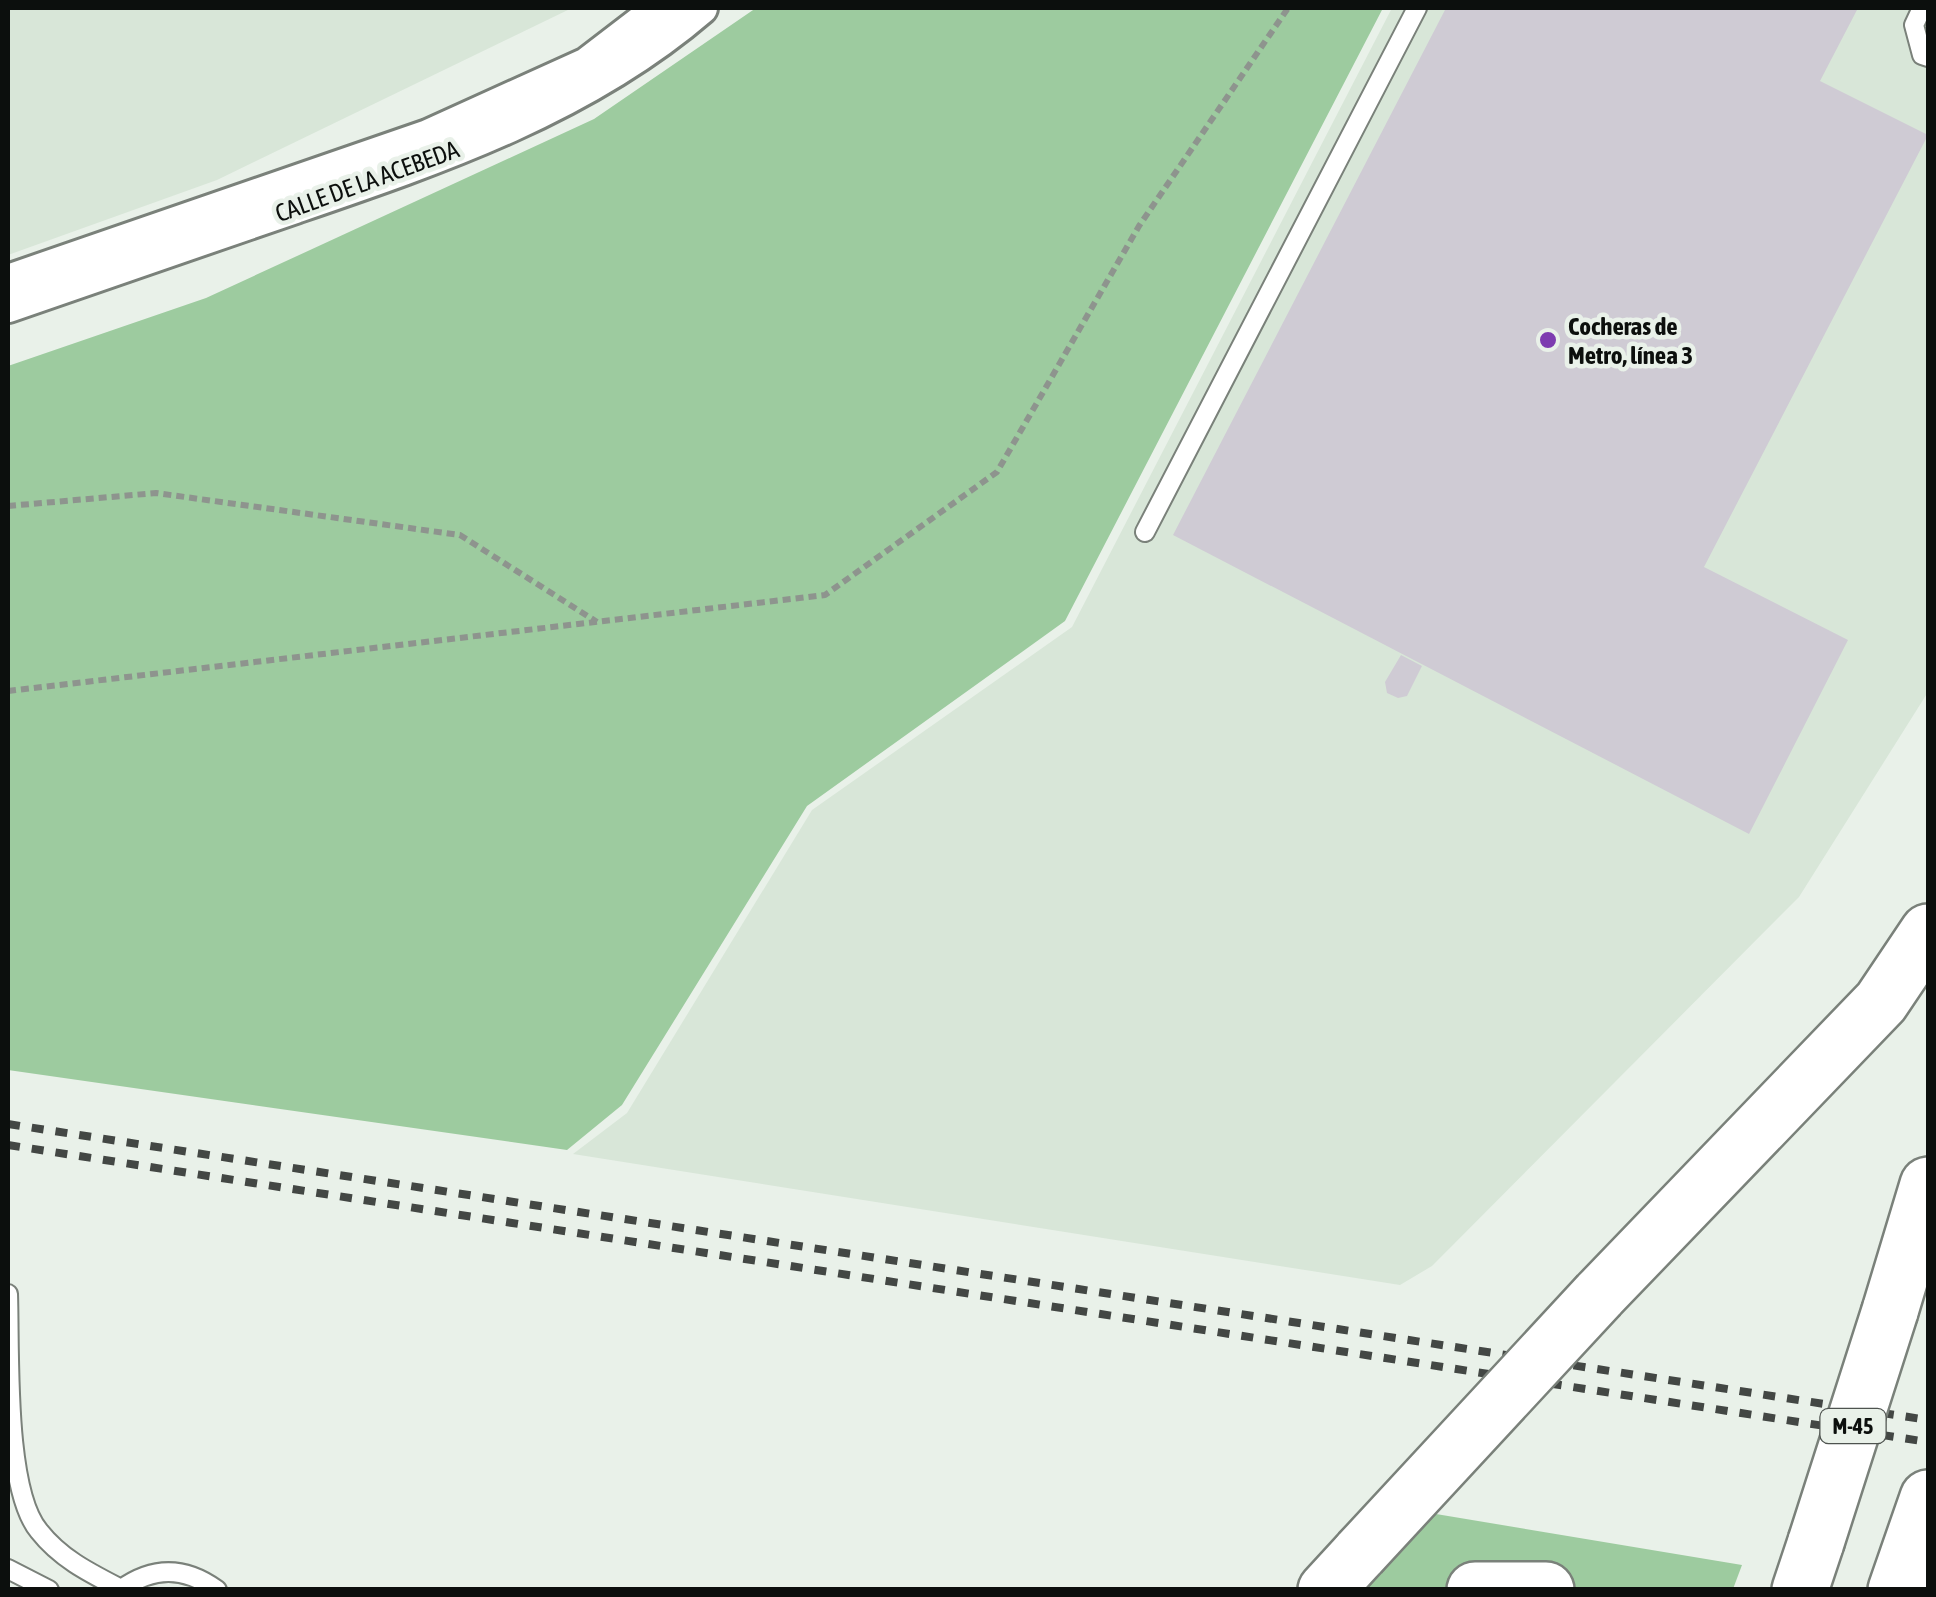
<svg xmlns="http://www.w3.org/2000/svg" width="1936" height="1597" font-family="'Asap Condensed',sans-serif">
<rect width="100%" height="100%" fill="#e9f1e9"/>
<path fill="#d8e6d8" d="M8,8H572L217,180L8,255Z
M1392,8H1928V692L1799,897L1432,1266L1400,1285L573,1154L627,1113L812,810L1072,627Z"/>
<path fill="#9dcb9f" d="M756,8H1383L1065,621L807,806L622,1105L567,1150L8,1070V366L206,298L594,119Z
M1430,1513L1742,1565L1733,1589L1360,1590Z"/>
<path fill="#cfcbd4" d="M1446,8H1858L1820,81L1928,135L1704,567L1848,640L1749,834L1173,535Z
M1401,655L1422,666L1407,696L1398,698L1387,693L1385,682Z"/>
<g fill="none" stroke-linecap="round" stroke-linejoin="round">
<g stroke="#7a817a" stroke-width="22">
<path id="lane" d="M1922,8L1914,25L1922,55L1928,57
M1145,532L1417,8
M8,1294C10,1350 4,1489 39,1531C61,1559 90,1573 121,1589
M8,1569L49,1590
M120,1590C153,1566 184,1566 217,1590"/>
</g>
<g stroke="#7a817a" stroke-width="38">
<path id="street" d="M8,281L428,136L587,64L660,8
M8,306C103,273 199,240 295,207C438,158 585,108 701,8"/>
</g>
<g stroke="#7a817a" stroke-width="60">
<path id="highway" d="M1599,1295L1881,1002L1928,932
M1890,1311L1928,1185
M1326,1590L1360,1553
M1475,1590H1546
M1800,1590L1816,1542
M1896,1590L1928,1498"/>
</g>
<path stroke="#8e948e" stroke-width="6" stroke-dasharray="8 5" stroke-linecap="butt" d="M8,506L156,493L460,535L597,622
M8,691L825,595L997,472L1139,226L1288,8"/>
<use href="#lane" stroke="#fff" stroke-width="18"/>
<use href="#street" stroke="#fff" stroke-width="32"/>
<use href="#highway" stroke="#fff" stroke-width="55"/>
<path stroke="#434744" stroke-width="8" stroke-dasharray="12 12" stroke-linecap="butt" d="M8,1124L1928,1420
M8,1145L1928,1442"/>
<g stroke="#7a817a" stroke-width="60" stroke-linecap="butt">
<path id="highway-bridge" d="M1816,1542L1890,1311
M1360,1553L1599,1295"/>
</g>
<use href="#highway-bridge" stroke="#fff" stroke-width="55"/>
</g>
<circle fill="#7d3cb0" stroke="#e9f1e9" stroke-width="4" cx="1548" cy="340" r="10"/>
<g text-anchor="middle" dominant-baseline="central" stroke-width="9" stroke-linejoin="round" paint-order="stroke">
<rect fill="#e9f1e9" stroke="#4e534f" stroke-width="2.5" x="1820.5" y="1409" width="65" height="34" rx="8"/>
<g font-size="22" font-weight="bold" fill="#0c0f0d">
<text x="1853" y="1426">M-45</text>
</g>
<g font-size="25" fill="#0c0f0d" stroke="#e9f1e9">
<text transform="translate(367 181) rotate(-20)">CALLE DE LA ACEBEDA</text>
</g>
<g font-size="25" font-weight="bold" fill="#0c0f0d" stroke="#e9f1e9" text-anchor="start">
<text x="1568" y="326">Cocheras de<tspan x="1568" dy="29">Metro, línea 3</tspan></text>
</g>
</g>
<rect width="1936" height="1597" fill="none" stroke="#0c0f0d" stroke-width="20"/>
</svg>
